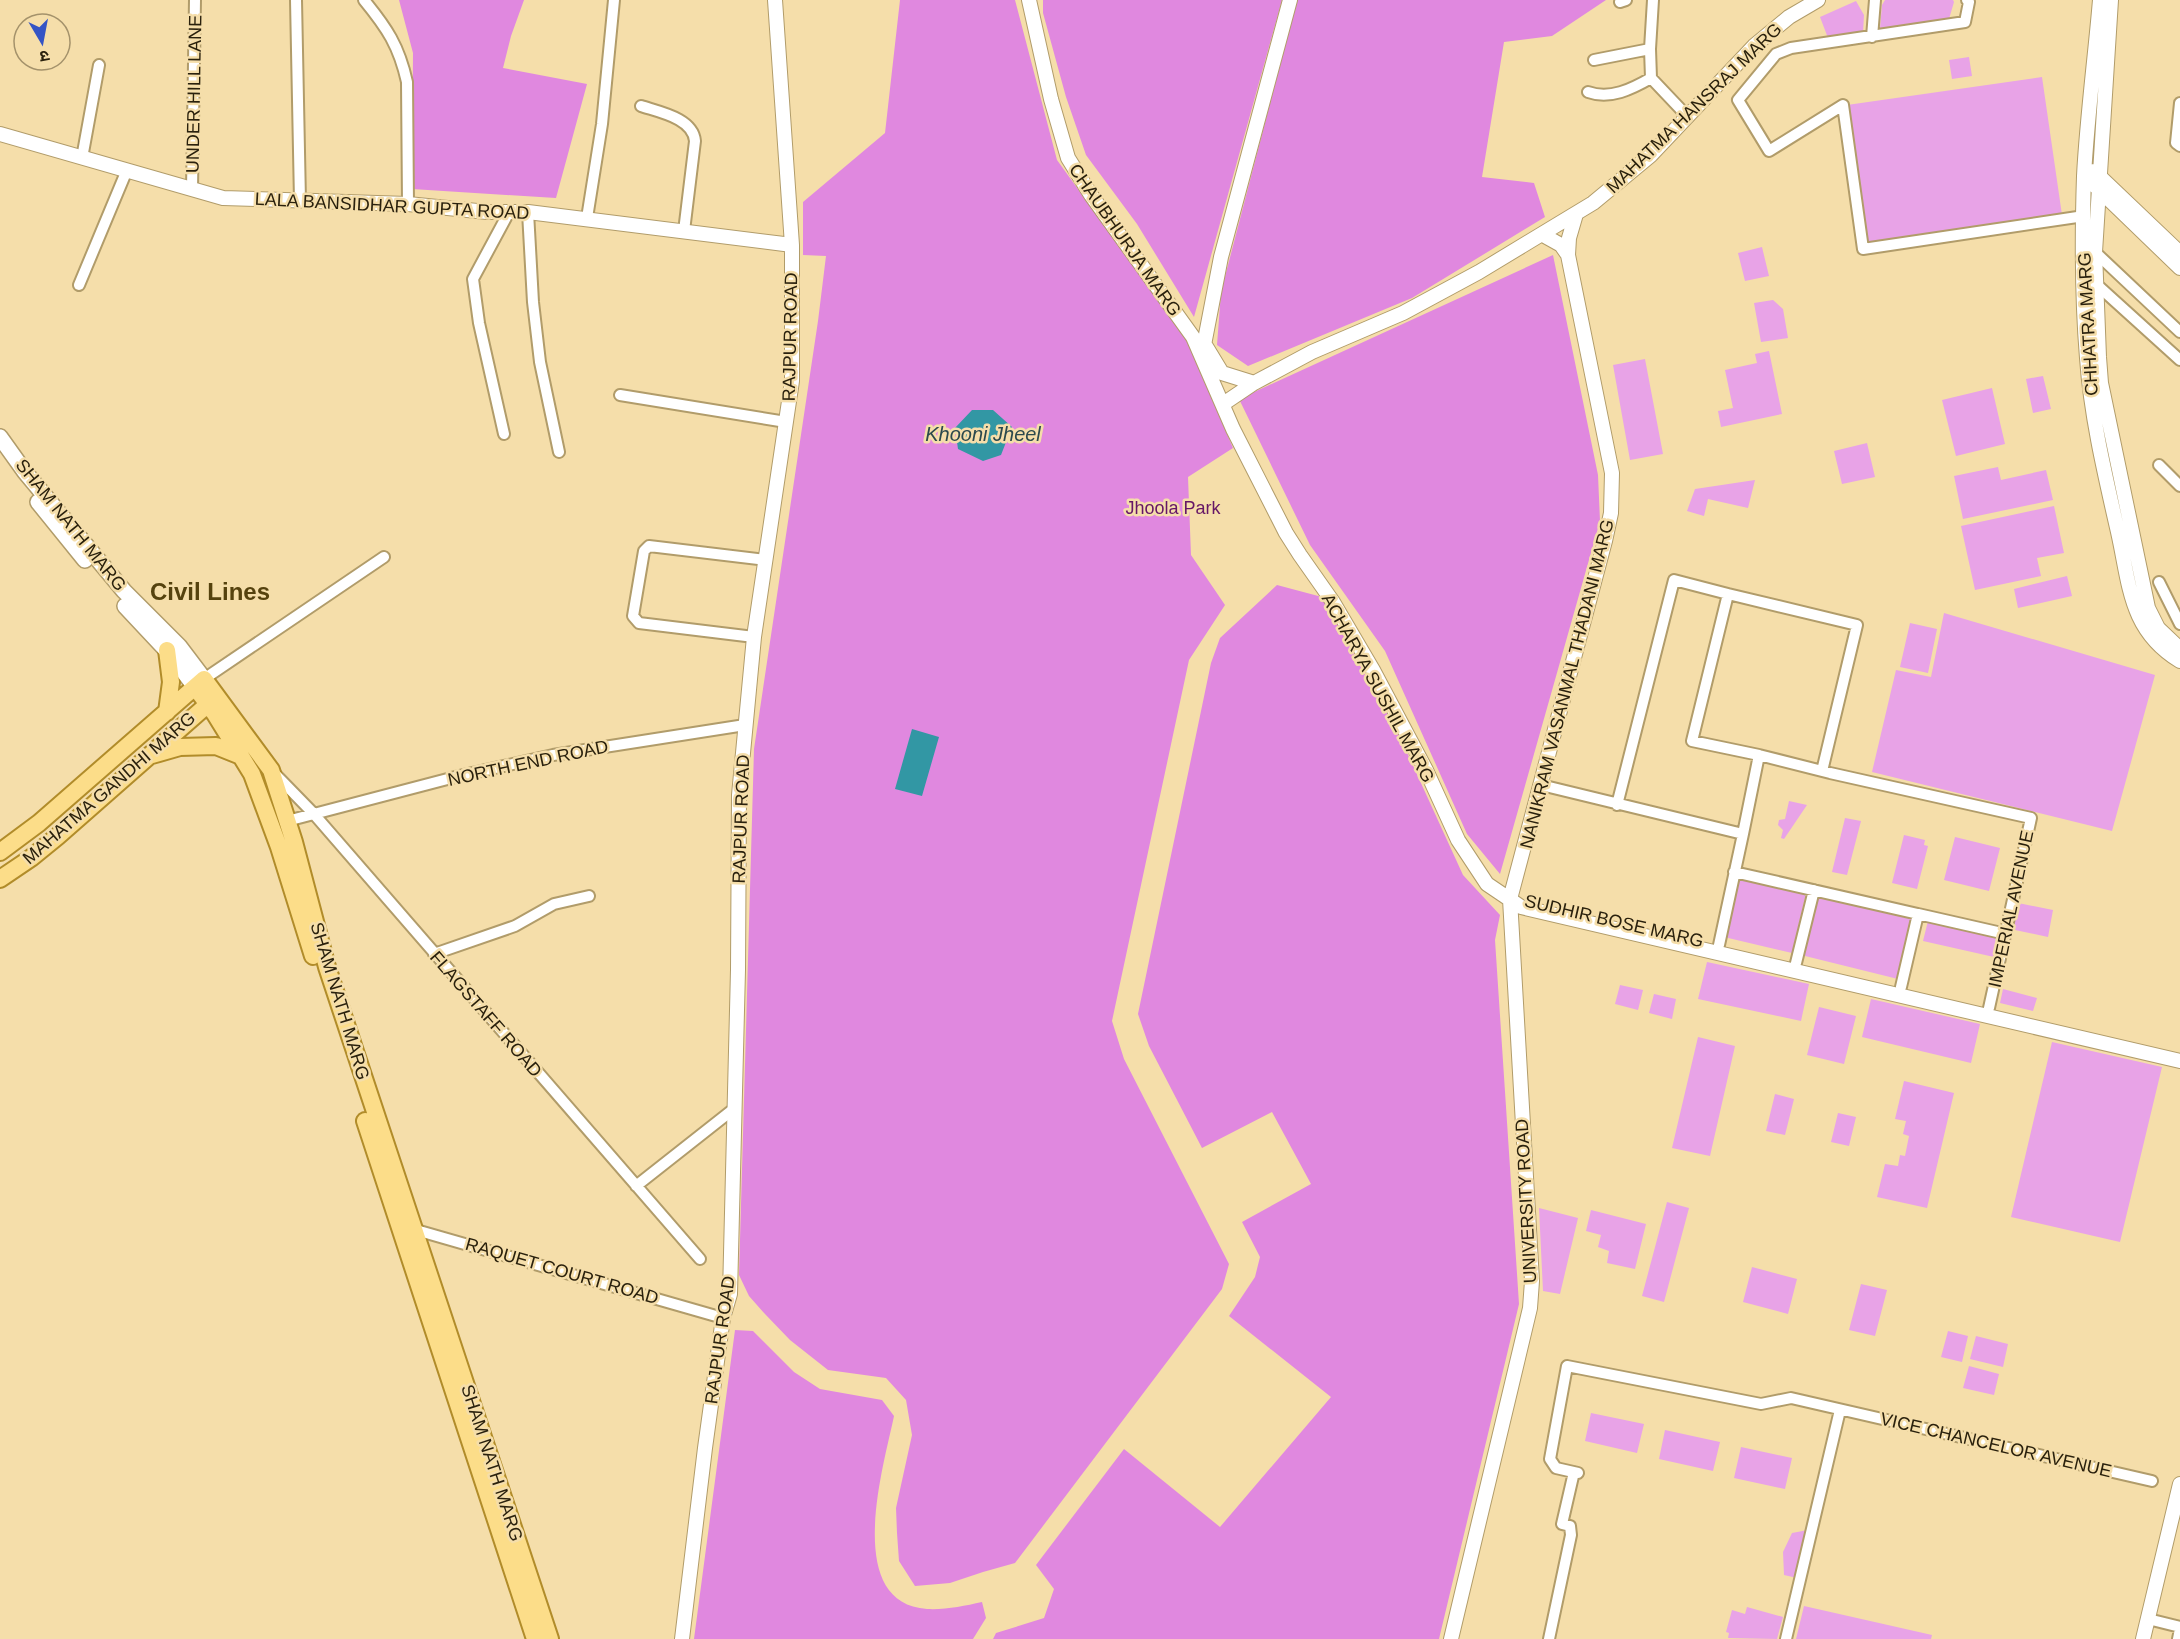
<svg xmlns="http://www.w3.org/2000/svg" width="2180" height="1639" font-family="Helvetica,'Noto Sans Devanagari',sans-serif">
<rect width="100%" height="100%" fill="#f5deaa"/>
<path fill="#e8a3e7" d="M1885,0H1953L1954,2L1949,19L1880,28L1882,5Z
M1856,1L1864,15L1863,33L1828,38L1820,17Z
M1969,57L1972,76L1952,79L1949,60Z
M2042,77L2062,215L1868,244L1847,105Z
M1762,247L1769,276L1745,281L1738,253Z
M1773,300L1783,309L1788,338L1761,342L1754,303Z
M1769,351L1782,414L1721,427L1718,411L1733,408L1725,370L1757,363L1755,354Z
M1645,359L1663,454L1630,460L1613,365Z
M2043,376L2051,409L2033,413L2026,379Z
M1992,388L2005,444L1956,456L1942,400Z
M1867,443L1875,477L1842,484L1834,451Z
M1998,467L2001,480L2046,470L2053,500L1963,519L1954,476Z
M1755,480L1748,508L1708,499L1704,516L1687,511L1695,489Z
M2054,506L2064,553L2037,558L2041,576L1975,590L1961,526Z
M2067,576L2072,596L2018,608L2014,589Z
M1944,613L2155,675L2112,831L1872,772L1896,670L1931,677Z
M1910,623L1937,629L1928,673L1900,667Z
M1789,801L1807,805L1784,839L1781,838L1783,830L1778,825L1779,820L1785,819Z
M1845,818L1861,821L1847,875L1832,872Z
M1904,835L1925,840L1924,845L1928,846L1917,889L1892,883Z
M1955,837L2000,848L1989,891L1944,880Z
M1737,878L1806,893L1792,953L1724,937Z
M1822,898L1913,919L1898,979L1801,955L1815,899Z
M2018,903L2053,910L2048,937L2015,930L2014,920Z
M1928,921L1999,937L1994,957L1923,941Z
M1707,962L1809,984L1801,1021L1698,999Z
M1620,985L1643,990L1638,1010L1615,1004Z
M2003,989L2037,998L2033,1011L2000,1003Z
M1654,994L1676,999L1672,1019L1649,1013Z
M1871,999L1980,1024L1971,1063L1862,1037Z
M1819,1007L1856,1016L1844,1064L1807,1055Z
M1698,1037L1735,1046L1710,1156L1672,1148Z
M2052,1042L2162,1067L2120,1242L2011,1217Z
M1904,1081L1954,1093L1927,1208L1877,1197L1885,1164L1898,1166L1900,1155L1905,1156L1909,1136L1903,1134L1906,1121L1895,1119Z
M1775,1094L1794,1099L1785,1135L1766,1131Z
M1838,1113L1856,1117L1849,1146L1831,1142Z
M1667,1202L1689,1208L1664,1302L1642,1296Z
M1539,1208L1578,1218L1560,1294L1543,1291Z
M1591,1210L1646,1224L1635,1269L1607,1263L1609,1251L1598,1247L1601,1235L1586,1231Z
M1752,1267L1797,1279L1788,1314L1743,1302Z
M1861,1284L1887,1290L1875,1336L1849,1330Z
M1948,1331L1968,1336L1962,1362L1941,1357Z
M1976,1336L2008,1344L2003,1367L1970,1359Z
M1969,1366L1999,1374L1994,1395L1963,1388Z
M1591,1413L1644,1424L1637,1453L1585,1441Z
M1665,1430L1720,1442L1713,1471L1659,1459Z
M1741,1447L1792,1458L1785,1489L1734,1478Z
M1808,1530L1797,1578L1784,1575L1783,1552L1792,1533Z
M1804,1606L1932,1635L1931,1639H1796Z
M1747,1607L1783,1617L1777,1639L1728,1638L1729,1633L1726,1632L1732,1610L1745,1614Z"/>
<path fill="#e088df" d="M399,0H524L511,36L503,68L587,84L556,198L412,189L413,53Z
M900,0H1015L1057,160L1187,340L1233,448L1188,477L1191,555L1225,605L1189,660L1112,1021L1124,1059L1229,1264L1222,1289L1015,1563L983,1572L950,1583L915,1586L899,1561L897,1533L896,1508L912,1435L906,1400L886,1378L828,1370L790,1340L765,1314L749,1296L739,1275L754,749L818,321L826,256L803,255V202L885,133Z
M1043,0H1282L1194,317L1137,224L1086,155L1066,97L1043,13Z
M1297,0H1606L1552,36L1504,42L1482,177L1534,183L1545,217L1412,298L1248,366L1217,345L1221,292Z
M1553,255L1598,475L1600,521L1500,874L1467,834L1385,651L1310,545L1239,399Z
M1277,585L1322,597L1399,735L1463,875L1500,915L1495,940L1519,1304L1439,1639H993L996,1633L1044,1618L1054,1589L1036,1565L1124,1449L1220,1527L1331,1397L1229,1316L1255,1277L1260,1257L1242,1222L1311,1184L1272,1112L1202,1148L1149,1046L1138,1014L1211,663L1220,638Z
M735,1330L753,1331L794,1372L820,1389L882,1400L894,1416C884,1465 842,1603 927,1609C945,1610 964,1606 982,1602L986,1618L973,1639H694Z"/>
<path fill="#3297a4" d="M972,410H993L1012,427L1001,455L983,461L958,449L955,428Z
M912,729L939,737L922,796L895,789Z"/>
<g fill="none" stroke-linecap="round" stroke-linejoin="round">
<g stroke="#b19c6a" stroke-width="14">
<path id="minor" d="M296,0L300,201
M364,0C387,28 399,46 407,82L408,204
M1967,0L1969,2L1965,22L1791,48L1776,54L1738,100L1769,151L1843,105L1863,249L2084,216
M1620,2L1626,0
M1872,37L1875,0
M1594,60L1650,49
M1651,78L1688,117
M1588,92C1610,100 1632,89 1651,78L1650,49L1653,0
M2180,103L2176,143L2180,146
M641,106C659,112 693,118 695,141L684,231
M82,158L99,65
M192,189L195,0
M528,212L533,302L540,362L559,452
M587,218L602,124L614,0
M2095,252L2180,332
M2096,284L2180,360
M79,285L127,170
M620,395L786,422
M504,434L479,323L473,279L509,212
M2159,465L2180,486
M2159,582L2180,624
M754,637L639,623L633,616L644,551L649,546L766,560
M204,679L384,557
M1759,755L1830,773L2031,818L1989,1008
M276,775L313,813L700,1259
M1541,785L1743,834L1719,945
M1617,805L1674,580L1728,594
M287,821L459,776L553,755L745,725
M1743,834L1759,755L1692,741L1728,594L1857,625L1822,771
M1734,872L1918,914L1901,987
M1918,914L2006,934
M434,954L515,926L554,904L589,896
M1796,963L1814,890
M636,1186L735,1108
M409,1228L723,1318
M1578,1473L1556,1468L1550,1459L1567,1366L1761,1404L1791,1398L2152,1481
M2148,1619L2180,1627
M1549,1639L1571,1535L1570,1526L1562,1524L1574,1472
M1786,1639L1840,1410
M2178,1639L2180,1629"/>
</g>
<g stroke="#b19c6a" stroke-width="16">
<path id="tertiary" d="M1029,0L1051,99L1068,158L1091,195L1193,337L1233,429L1286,533L1300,555L1333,602L1373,670L1426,770L1458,840L1487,884L1521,907L2180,1061
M2100,0C2095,59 2087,118 2084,176C2082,236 2082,298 2087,358C2091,416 2105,475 2118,532C2130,585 2129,630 2180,661
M2111,0L2095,252L2099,357L2101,383L2148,608L2158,628L2180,649
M0,134L223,198L408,204L487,212H528L792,245
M2094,171L2180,253
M2093,184L2180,268
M1543,235L1561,245L1568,255
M1204,345L1221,257L1290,0
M1205,345L1222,373L1254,383
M1223,404L1254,383L1312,352L1403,313L1479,272L1593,203L1651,155L1754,46L1789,17L1818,0
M682,1639L705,1448L723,1318L730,1294L738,970L739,795L754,637L792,381V245L775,0
M1451,1639L1530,1308L1532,1281L1510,899L1605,541L1611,513L1612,473L1568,255L1569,238L1576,214
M2143,1639L2180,1484"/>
</g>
<g stroke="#b19c6a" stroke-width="18">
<path id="secondary" d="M0,437L25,472L124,591L179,646L204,679
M38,502L85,560
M125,606L170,654L195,687"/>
</g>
<g stroke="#b18c2a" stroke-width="20">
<path id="primary" d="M195,687L215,714L252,774L279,847L313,956
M167,712L171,682L167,650
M152,755L180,747L216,746L241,756
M0,852L39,823L204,679L271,770L294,842L327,967L550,1639
M0,879L31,858L58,836L215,698
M365,1121L535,1639"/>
</g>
<use href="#minor" stroke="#fff" stroke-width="10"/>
<use href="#tertiary" stroke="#fff" stroke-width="14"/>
<use href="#secondary" stroke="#fff" stroke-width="15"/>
<use href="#primary" stroke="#fcdd89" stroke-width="16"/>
</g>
<g text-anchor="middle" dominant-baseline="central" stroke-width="5" stroke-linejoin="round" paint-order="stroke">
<g font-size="18" fill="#2a210d" stroke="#f5deaa">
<text transform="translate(194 94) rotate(-89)">UNDER HILL LANE</text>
<text transform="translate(1694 108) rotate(-44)">MAHATMA HANSRAJ MARG</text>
<text transform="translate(392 206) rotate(3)">LALA BANSIDHAR GUPTA ROAD</text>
<text transform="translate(1125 240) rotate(55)">CHAUBHURJA MARG</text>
<text transform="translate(2088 324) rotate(-93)">CHHATRA MARG</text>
<text transform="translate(790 337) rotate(-89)">RAJPUR ROAD</text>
<text transform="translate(71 525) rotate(51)">SHAM NATH MARG</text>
<text transform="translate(1567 684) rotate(-76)">NANIKRAM VASANMAL THADANI MARG</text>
<text transform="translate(1378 688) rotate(61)">ACHARYA SUSHIL MARG</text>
<text transform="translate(528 763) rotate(-12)">NORTH END ROAD</text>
<text transform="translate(109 788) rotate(-41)">MAHATMA GANDHI MARG</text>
<text transform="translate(741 819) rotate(-88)">RAJPUR ROAD</text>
<text transform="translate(2011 909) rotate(-78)">IMPERIAL AVENUE</text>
<text transform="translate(1614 921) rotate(13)">SUDHIR BOSE MARG</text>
<text transform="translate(340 1001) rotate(73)">SHAM NATH MARG</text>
<text transform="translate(486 1014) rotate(49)">FLAGSTAFF ROAD</text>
<text transform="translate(1526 1201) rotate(-93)">UNIVERSITY ROAD</text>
<text transform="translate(562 1271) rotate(16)">RAQUET COURT ROAD</text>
<text transform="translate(720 1340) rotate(-82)">RAJPUR ROAD</text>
<text transform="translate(1996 1445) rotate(13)">VICE CHANCELOR AVENUE</text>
<text transform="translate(492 1463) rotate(72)">SHAM NATH MARG</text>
</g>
<g font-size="18" fill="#651666" stroke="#f5deaa">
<text x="1173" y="508">Jhoola Park</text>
</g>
<g font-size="20" font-style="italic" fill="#2b494d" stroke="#f5deaa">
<text x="983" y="434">Khooni Jheel</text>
</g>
<g font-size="24" font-weight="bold" fill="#55420e" stroke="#f5deaa">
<text x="210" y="591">Civil Lines</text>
</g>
</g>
<g transform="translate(42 42) rotate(170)"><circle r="28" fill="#f5deaa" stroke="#a4926b" stroke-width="1.5"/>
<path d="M0-4.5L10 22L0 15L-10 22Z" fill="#3454c5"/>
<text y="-9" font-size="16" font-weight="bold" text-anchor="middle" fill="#2a210d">उ</text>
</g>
</svg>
